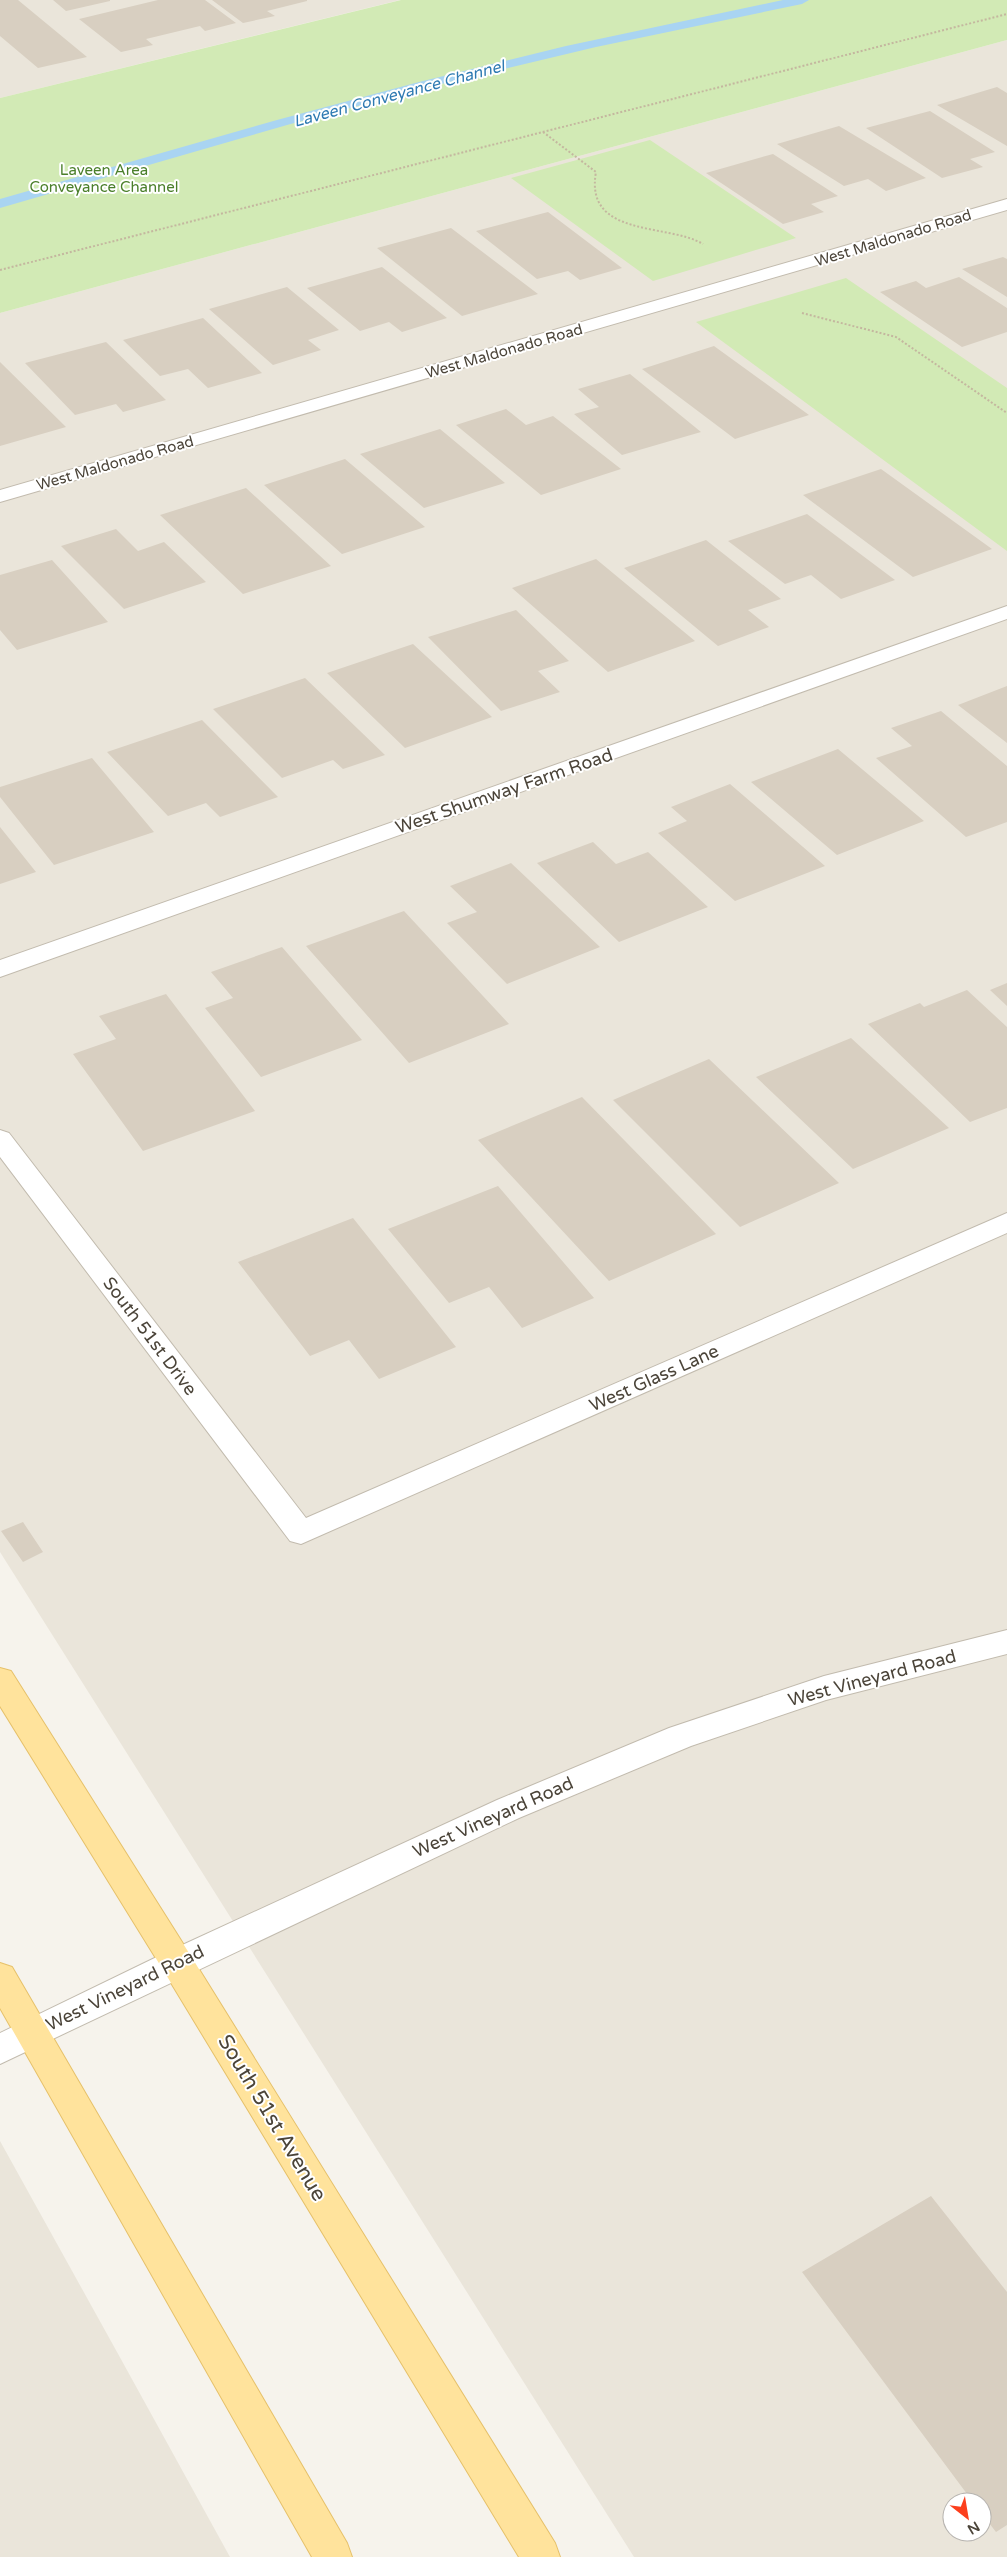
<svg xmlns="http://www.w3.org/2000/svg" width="1007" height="2557" font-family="'Varela Round',sans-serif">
<rect width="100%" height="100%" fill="#f6f3ec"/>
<path fill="#eae5da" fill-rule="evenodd" d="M0,0H400L0,98Z
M1007,40V2557H634L0,1552V313ZM952,2502H982V2532H952Z
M0,2141L117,2352L230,2557H0Z"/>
<path fill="#d2eab5" d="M401,0H1007V40L0,313V98Z
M650,140L796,238L653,281L511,178Z
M846,278L1007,388V551L696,322Z"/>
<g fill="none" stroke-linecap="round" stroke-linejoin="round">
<path fill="#a9d4f2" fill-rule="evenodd" d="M783,0H809L802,4L596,47L429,87L287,125L0,208V199L277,120L419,82L566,46Z"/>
</g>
<path fill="#d8cfc1" d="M0,0H18L87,57L38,68L0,36Z
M53,0H110V1L66,11Z
M158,0H205L236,23L205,31L200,26L146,39L153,45L121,52L79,19Z
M212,0H307V1L267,11L275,16L243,23Z
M997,87L1007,93V146L937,105Z
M930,111L995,152L970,159L983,167L942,178L866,128Z
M839,126L926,178L886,191L868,179L844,186L777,144Z
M773,154L838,196L811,204L824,212L783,224L706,173Z
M548,212L622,268L580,280L568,271L537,279L476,231Z
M451,228L538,294L462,316L377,248Z
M1003,257L1007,259V297L962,269Z
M382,267L447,318L402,332L389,322L360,331L307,288Z
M959,277L1007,308V332L962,347L880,292L916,281L926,288Z
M287,287L339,330L308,340L321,350L273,365L209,309Z
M203,318L262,373L208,388L188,369L160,376L123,340Z
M106,342L166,400L123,412L116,404L75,415L25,363Z
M714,346L809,415L735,439L642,369Z
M0,362L66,427L0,446Z
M630,374L701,432L622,455L574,414L599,407L578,389Z
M506,409L526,425L553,416L621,469L541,495L456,425Z
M440,429L505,483L424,508L360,454Z
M345,459L425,527L342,554L264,485Z
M881,469L992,549L913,577L803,495Z
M246,488L331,566L243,594L160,515Z
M807,514L895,580L841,599L811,575L785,584L728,541Z
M116,529L138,551L164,542L206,582L124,609L61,546Z
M706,540L781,599L748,610L769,627L718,646L624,568Z
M596,559L695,641L608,672L512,588Z
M52,560L108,622L17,650L0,630V575Z
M516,610L569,661L538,671L560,692L501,711L428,637Z
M413,644L492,717L405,748L327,673Z
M305,678L385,755L343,769L333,760L282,778L213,709Z
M1007,686V743L958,705Z
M941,711L1007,766V822L966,837L876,758L912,746L891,728Z
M202,720L278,797L220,817L206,803L168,816L107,752Z
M838,749L924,821L837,855L751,782Z
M92,758L154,832L54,865L0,797V787Z
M730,784L825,866L735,901L658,833L687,821L671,807Z
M0,827L36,872L0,884Z
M593,842L616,864L648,852L708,907L619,942L537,863Z
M511,863L600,947L507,984L447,923L477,912L450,886Z
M404,911L509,1024L409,1063L306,946Z
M282,947L362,1040L261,1077L205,1008L233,998L211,972Z
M1007,983V1006L990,990Z
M967,990L1007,1027V1108L970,1122L868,1024L920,1003L924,1007Z
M166,994L255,1111L143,1151L73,1054L116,1039L99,1016Z
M851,1038L949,1128L853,1169L756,1077Z
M709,1059L839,1183L740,1227L613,1100Z
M582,1097L716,1234L609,1281L478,1140Z
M498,1186L594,1298L522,1328L489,1287L449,1303L388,1229Z
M353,1218L456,1347L379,1379L349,1340L310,1356L238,1262Z
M23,1522L43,1552L23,1562L1,1531Z
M931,2196L1007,2292V2525L996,2532L982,2514V2502H973L802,2272Z"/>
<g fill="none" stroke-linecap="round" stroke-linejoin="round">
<g stroke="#c2bbae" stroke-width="2">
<path id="minor" d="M1007,199V210L0,502V490Z
M1007,606V619L0,977V960Z
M0,1130L9,1133L306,1518L1007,1213V1233L301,1544L290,1541L0,1157Z"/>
</g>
<g stroke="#c2bbae" stroke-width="2">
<path id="tertiary" d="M1007,1630V1654L826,1700L691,1746L519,1818L0,2064V2033L165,1953L497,1800L669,1728L824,1676Z"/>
</g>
<g stroke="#e6c16a" stroke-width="2">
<path id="primary" d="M0,1668L11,1671L189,1953L555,2543L560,2557H519L165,1973L0,1706Z
M0,1963L12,1967L347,2543L352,2557H312L0,2008Z"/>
</g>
<path stroke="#c4b79f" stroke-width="2" stroke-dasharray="2 2" stroke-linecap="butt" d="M543,132L596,172C584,238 668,223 703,244
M0,270L1007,14
M802,313L896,337L1007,413"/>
<use href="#minor" fill="#fff" fill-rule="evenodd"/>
<use href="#tertiary" fill="#fff" fill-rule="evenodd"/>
<use href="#primary" fill="#ffe39c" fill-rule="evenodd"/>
</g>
<g text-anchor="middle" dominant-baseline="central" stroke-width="4" stroke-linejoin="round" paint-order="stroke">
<g font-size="15" fill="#4a7f2a" stroke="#fff">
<text x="104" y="170">Laveen Area<tspan x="104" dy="17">Conveyance Channel</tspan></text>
</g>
<g font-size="15" fill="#4b4439" stroke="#fff">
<text transform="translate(893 238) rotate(-17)">West Maldonado Road</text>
<text transform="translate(504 351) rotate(-16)">West Maldonado Road</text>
<text transform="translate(115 463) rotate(-16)">West Maldonado Road</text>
</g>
<g font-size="16" font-style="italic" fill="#2e7ab2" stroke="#fff">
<text transform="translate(399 94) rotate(-15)">Laveen Conveyance Channel</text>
</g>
<g font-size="18" fill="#4b4439" stroke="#fff">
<text transform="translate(504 791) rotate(-19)">West Shumway Farm Road</text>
<text transform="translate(150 1336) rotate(53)">South 51st Drive</text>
<text transform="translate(654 1378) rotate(-24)">West Glass Lane</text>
<text transform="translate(872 1678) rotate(-15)">West Vineyard Road</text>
<text transform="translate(493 1817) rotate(-24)">West Vineyard Road</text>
<text transform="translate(125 1988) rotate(-26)">West Vineyard Road</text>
</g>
<g font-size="21" fill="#4b4439" stroke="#fff">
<text transform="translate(272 2118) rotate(59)">South 51st Avenue</text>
</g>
</g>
<g transform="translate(967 2517) rotate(149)"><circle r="24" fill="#ffffff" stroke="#b7b4b0"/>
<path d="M0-4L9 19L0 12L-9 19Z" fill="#fc3f1d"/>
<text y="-8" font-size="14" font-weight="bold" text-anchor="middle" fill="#4b4439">N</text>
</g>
</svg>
